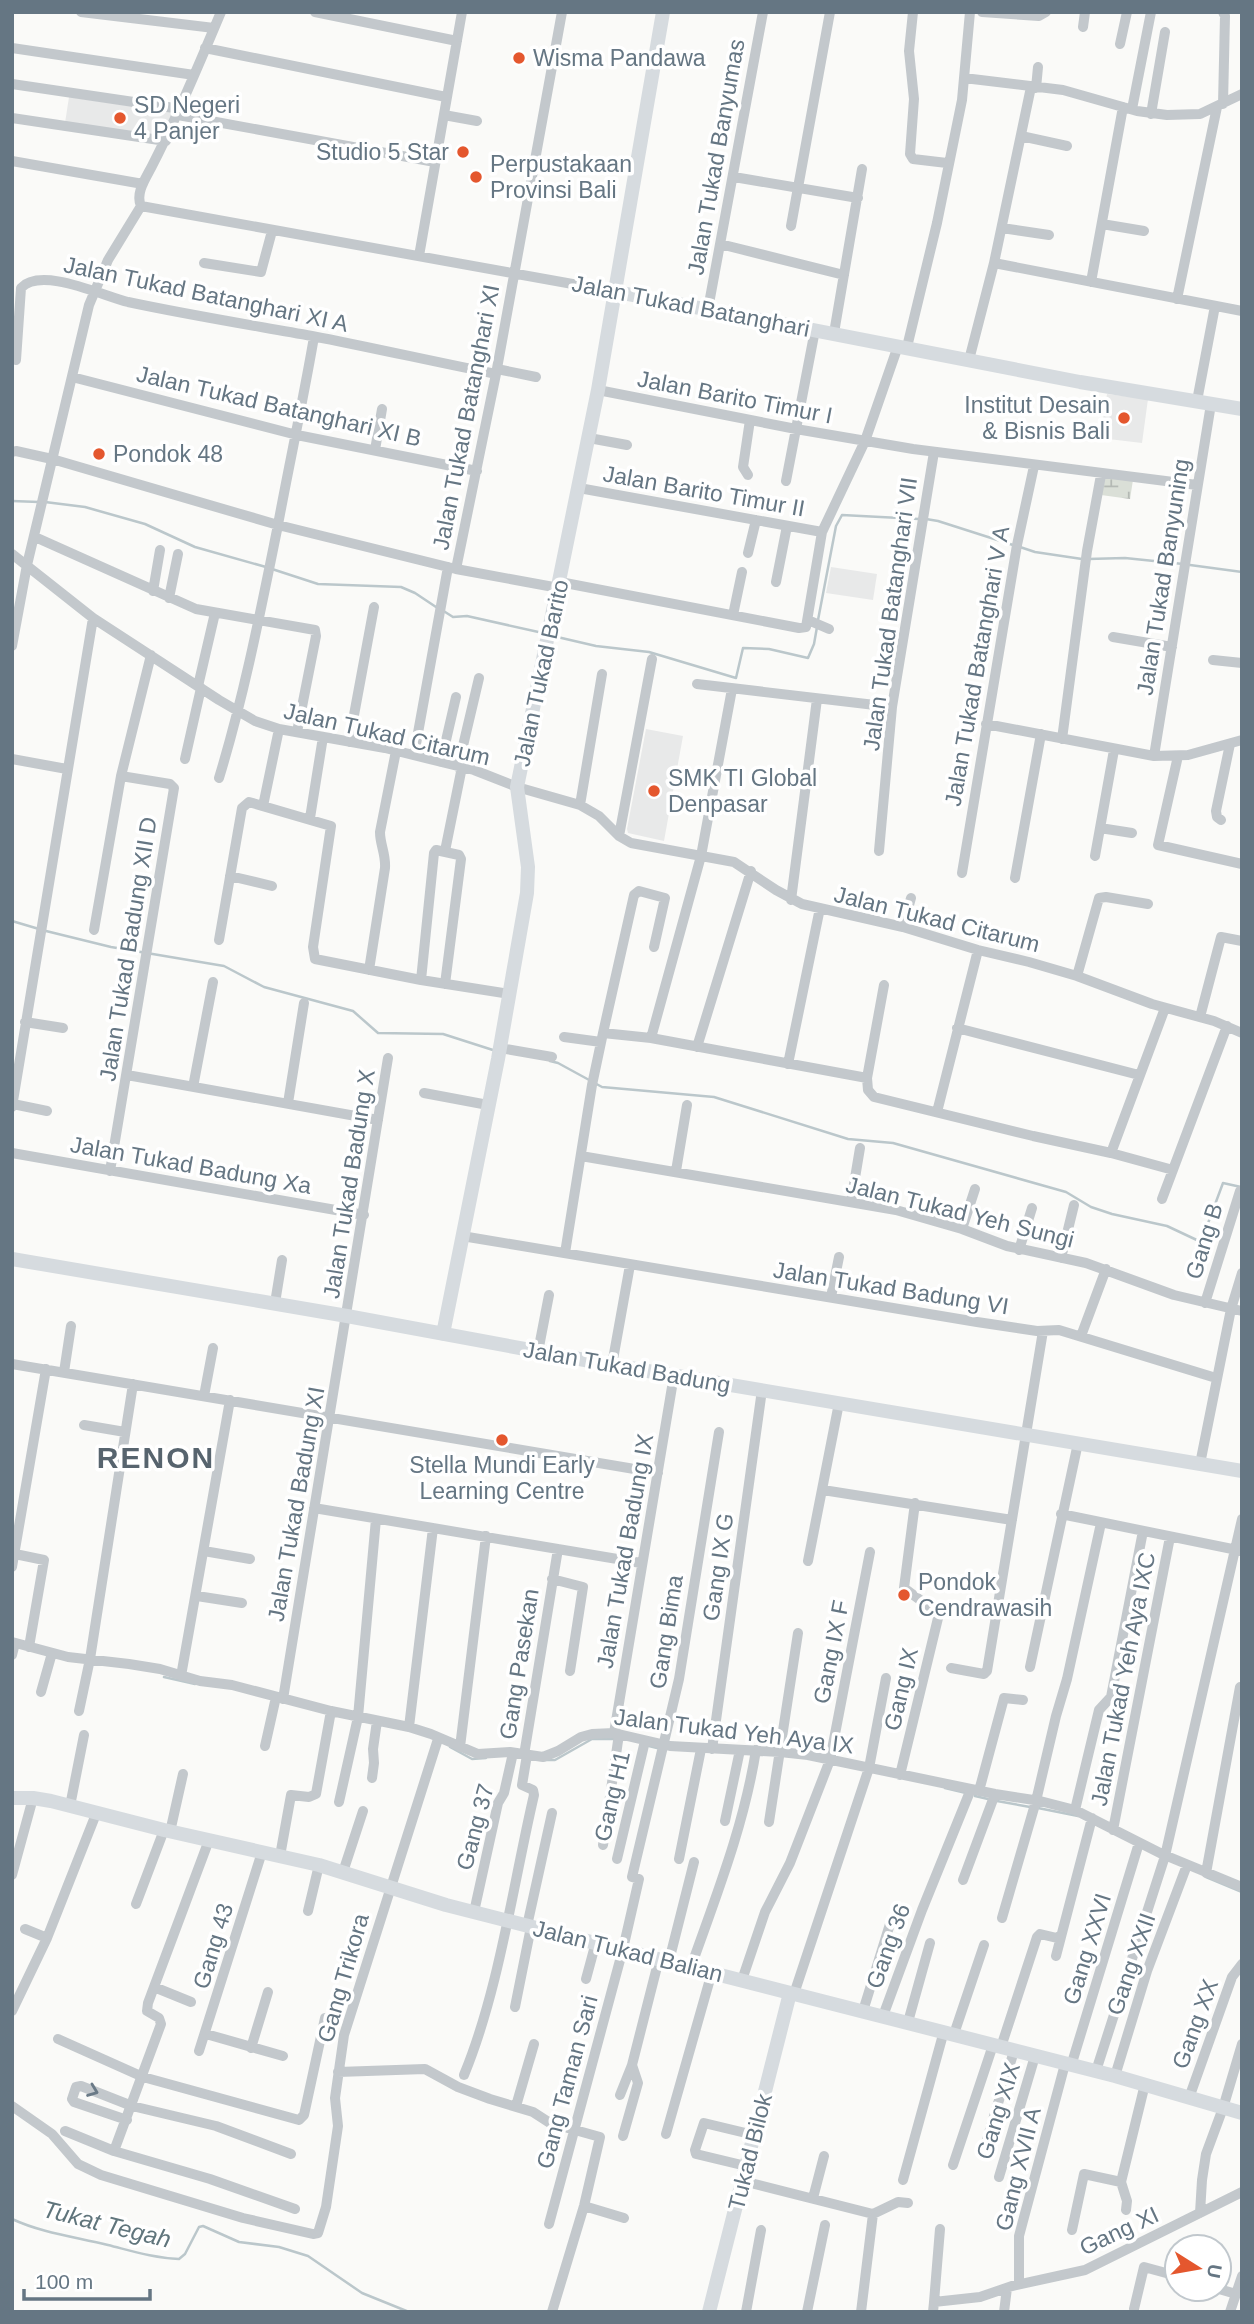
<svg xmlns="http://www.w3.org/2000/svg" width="1254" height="2324" font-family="Arial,sans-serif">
<defs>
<pattern id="wetland-marsh" width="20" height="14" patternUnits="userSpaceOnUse" patternTransform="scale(1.75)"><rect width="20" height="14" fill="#dadfd7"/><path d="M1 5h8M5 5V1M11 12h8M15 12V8" fill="none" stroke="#b4b9b4"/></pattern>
</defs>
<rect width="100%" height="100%" fill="#fafaf8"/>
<path fill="#e8e9e9" d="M69,97L177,113L164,139L65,123Z
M1107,394L1148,399L1142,443L1100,438Z
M831,567L877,574L873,600L826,593Z
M646,729L683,736L664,841L628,833L627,829Z"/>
<path fill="url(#wetland-marsh)" d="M1104,477L1133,480L1130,499L1101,495Z"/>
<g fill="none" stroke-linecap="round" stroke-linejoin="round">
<path stroke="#bbc7cb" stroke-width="2.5" d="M12,501L39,502
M45,502L85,507L145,524L195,547L266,567
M926,519L938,521L1013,545
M1020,547L1035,552L1082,559
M1088,559L1125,558L1183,564
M1190,565L1242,572
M272,569L318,584L401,587L415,593L436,607
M442,610L453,617L467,616L543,633
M818,620L836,526L842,515L919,519
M553,636L596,646L649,652L736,678L743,648L769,649L808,658L814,644L817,627
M12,921L39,929
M46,931L111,947L224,966L264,987L353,1011L378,1033L443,1034L496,1051
M550,1061L558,1063L602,1087L714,1097L848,1139L893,1143L1066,1192L1091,1207L1112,1214L1167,1226L1201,1242L1223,1183L1241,1187
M164,1677L195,1684
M649,1746L657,1748
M450,1747L472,1759L486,1758
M545,1760H555L592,1739H617
M945,1788L966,1793
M975,1796L988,1799
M997,1801L1030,1807
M1038,1808L1078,1816
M1206,1877L1242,1892
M12,2219C42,2233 76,2237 108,2245C132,2251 154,2258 179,2259L185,2254L199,2227L203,2226L239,2242L279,2247L308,2256L362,2293L409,2312"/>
<path stroke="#c3c8cc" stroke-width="10" d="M81,12L214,28
M315,12L457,41
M913,12L909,51L914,99L910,154L913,159L947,163
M982,12L1039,16L1046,12
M1223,12L1225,16L1223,104
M1083,27L1085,12
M1120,44L1127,12
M12,48L194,75
M205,48L446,97
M964,78L1063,90L1137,111L1167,115L1200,114L1242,94
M12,84L181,109
M1036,88L1038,67
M1132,109L1151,12
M1151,114L1165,32
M178,115L435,162
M444,115L477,121
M12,118L166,141
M1021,136L1067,146
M12,161L143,184
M734,177L858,198
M141,206L617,292
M141,206C135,193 146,178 152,166C178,116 199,64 221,12
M1102,224L1144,231
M791,226L830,12
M1002,228L1049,235
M720,244L844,275
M419,256L462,12
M204,263L261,272L272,231
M994,263L1242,311
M1091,282L1123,107
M1177,299L1217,107
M708,309L763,12
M834,333L862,169
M907,347L937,223L962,100L970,12
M16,360L21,288C41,266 103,296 128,302C189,315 251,325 312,336C374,348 435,362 496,374
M969,360L994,263L1031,87
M497,369L536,377
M72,377L297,435L477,471
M598,390L796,429L913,449L1197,485
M1197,401L1215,306
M589,438L627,445
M375,450L382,409
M12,452L16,451L52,459L278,525L456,569L559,588
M748,475L743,467L750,420
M786,481L815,330
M579,488L822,532
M35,537L196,609L315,630L316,636L297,732
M748,553L756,520
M12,554L93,618L219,700L255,721L279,729L385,748L474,770L517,787L580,805L599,816L619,836L631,843L734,862L776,890L802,904L903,927L978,950L1029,962L1077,976L1152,1004L1214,1021L1242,1033
M456,569L496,374L562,12
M560,582L799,628L806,627L822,532L865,441L898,346
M776,582L787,526
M153,591L160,550
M169,598L178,554
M733,615L742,572
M808,620L829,629
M1113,637L1172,647
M12,646L27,565L89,305L108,260L141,206
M1213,660L1242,663
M697,684L892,707
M198,686L215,613
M986,724L1154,756L1188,755L1242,740
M1062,739L1087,551L1101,475
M349,742L374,607
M414,755L448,567
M1154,756L1211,404
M1178,756L1158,845L1242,864
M12,759L67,769
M185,759L201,688
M441,762L456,697
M458,767L479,678
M219,778C244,696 260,614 277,530C289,465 303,401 314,337
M580,805L602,674
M263,806L279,729
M310,818L323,737
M1221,820L1217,817L1216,811L1230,744
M1100,828L1132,833
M619,836L652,659
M445,851L462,767
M879,851L892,707L934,452
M1095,856L1114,750
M962,873L1017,545L1034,466
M230,876L272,886
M1015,878L1041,734
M791,900L817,699
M903,927L911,898
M94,930L121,776L151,655
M219,940L242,808L249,802L331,826L313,947L315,959L421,980L510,994
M369,970L385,868C386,854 380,845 380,832L396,751
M1077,976L1099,898L1106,897L1148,904
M421,980L434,853L436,850L459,855L461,859L445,984
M884,985L867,1078L868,1090L874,1097L1033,1136L1111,1153L1173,1170
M1200,1017L1221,937L1242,941
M25,1022L63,1028
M957,1028L1139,1075
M603,1033L634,895L639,891L665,898L654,947
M564,1037L601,1042
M651,1038L701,856L732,689
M697,1047L751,871
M500,1048L552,1057
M788,1064L820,908
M127,1075L378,1120
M193,1087L213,982
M424,1093L488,1105
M288,1103L304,1003
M13,1104L47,1111
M12,1107L93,618
M937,1112L978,950
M12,1153L364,1215
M1111,1153L1165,1008
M581,1156L896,1210L962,1229L1007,1246L1086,1263L1174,1295L1242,1311
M110,1171L174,788L170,784L121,776
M676,1171L687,1105
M1162,1199L1227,1026
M851,1202L860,1148
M962,1229L975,1189
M462,1236L977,1322L1037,1331L1059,1330L1216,1378
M1019,1250L1032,1208
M565,1253L592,1085L603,1033L651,1038L867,1078
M1061,1258L1074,1205
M831,1297L839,1257
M275,1303L282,1260
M1205,1303L1240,1191
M1081,1336L1106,1269
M538,1352L549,1295
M12,1364L658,1473
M612,1365L630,1265
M64,1372L71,1326
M204,1396L213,1348
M84,1425L125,1432
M1200,1464L1231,1309L1242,1273
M823,1490L1012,1520
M314,1508L641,1563
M1061,1514L1242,1551
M204,1551L250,1559
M15,1554L44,1560L29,1647
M808,1561L839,1403
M12,1567L46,1369
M552,1579L583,1587L570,1671
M197,1596L242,1603
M12,1642L68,1657L129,1664L160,1669L200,1681L232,1685L331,1711L409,1727L431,1734L478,1754L510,1752L543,1757L558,1751L581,1737L592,1734L614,1733L670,1746L780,1752L808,1755L995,1794L1040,1801L1075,1810L1162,1854L1242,1887
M12,1655L15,1643
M1030,1667L1078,1443
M951,1668L984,1674L987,1671L1043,1331
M181,1676L230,1400
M41,1692L52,1653
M283,1699L388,1058
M79,1711L90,1659L133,1384
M409,1727L433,1528
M614,1733L674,1375
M265,1746L276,1697
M460,1747L486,1536
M712,1749L762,1390
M524,1755L558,1549
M900,1775L939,1614L904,1588L915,1503
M372,1778L374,1763L373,1749L377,1721
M979,1791L1004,1698L1023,1700
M339,1802L358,1717L376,1519
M70,1806L84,1735
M1075,1810L1099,1710L1111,1697L1143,1531
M725,1821L740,1750
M769,1822L798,1633
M1113,1830L1170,1537
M170,1832L183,1774
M603,1845L619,1734
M280,1856L291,1795L309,1797L316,1794L331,1711
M617,1859L645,1741
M679,1859L701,1749
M343,1872L363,1811
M1206,1873L1240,1687
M12,1875L33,1798
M963,1880L995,1794
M136,1904L164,1830
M308,1911L319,1865
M474,1912L498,1803L504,1793L513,1753
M1002,1918L1036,1801L1056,1716L1067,1679L1101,1523
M527,1926L552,1813
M25,1929L47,1938
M1056,1956L1092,1818
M669,1961L694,1862
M691,1967C716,1896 744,1826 756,1750
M586,1979L596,1942
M742,1980L765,1912L790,1863L830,1760L870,1552
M154,1987L191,2002
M794,1994L869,1768L886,1678
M515,2007L531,1927
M12,2011L47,1938L96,1814
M863,2011L890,1924
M883,2016L922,1910L971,1789
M908,2022L930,1943
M206,2034L283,2056
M954,2034L984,1945
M58,2039L143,2077L299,2120L304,2115L325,2018
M1001,2047L1037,1937L1040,1934L1057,1938L1060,1936
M251,2048L268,1992
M199,2051L262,1852
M1071,2066L1139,1843
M1096,2071L1165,1856L1242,1519
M338,2072L425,2069L458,2087L490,2099L533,2112L550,2123L600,2137L584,2206L552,2312
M464,2075C499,1990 513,1885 534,1795L533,1790L522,1785L527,1755
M1115,2076L1147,1971L1187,1865
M620,2095L632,2065L659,1959
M1189,2098L1232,1977L1242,1964
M12,2106L52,2134L78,2164L101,2175L243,2218L313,2234L318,2233L326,2207L338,2126L335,2098L344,2035L438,1739
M516,2106L534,2044
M127,2120L74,2102L72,2099L76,2087L81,2086L132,2106L216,2126L291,2154
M65,2131L114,2151L210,2179L295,2209
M666,2134L712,1972
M623,2136L638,2083L632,2065
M985,2146L1014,2051
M114,2151L161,2024L159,2018L147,2011L148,2003L209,1840
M953,2165L993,2045
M746,2166L696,2154L695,2150L704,2123L754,2135
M999,2177L1035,2056
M903,2180L944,2031
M743,2181L873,2214L898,2202L908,2203
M1121,2182L1145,2084
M1121,2182L1127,2201L1126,2210
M813,2198L824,2156
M584,2206L624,2218
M1200,2213L1202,2180L1206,2154L1223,2108L1242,2044
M549,2224L623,1949L639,1879L632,1877L679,1679L719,1432
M1072,2230L1084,2174L1121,2182
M1019,2284V2236L1065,2064
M1219,2289L1236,2294
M934,2302L940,2229
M1134,2309L1144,2267L1177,2276
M746,2312L761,2230
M807,2312L825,2225
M861,2312L873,2214
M933,2312L934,2302L980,2297L1012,2286L1085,2270L1242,2192
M1004,2312L1007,2288
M1230,2312L1242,2276"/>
<path stroke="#d6dbdf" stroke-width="14" d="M617,292L1080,382L1242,409
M12,1259L347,1316L612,1365L1242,1471
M443,1334L498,1059L527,893L528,867L517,787L598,390L663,12
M12,1798H33L51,1801L164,1830L319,1865L446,1905L1115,2076L1242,2113
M709,2312L790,1993"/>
</g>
<defs><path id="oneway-chevron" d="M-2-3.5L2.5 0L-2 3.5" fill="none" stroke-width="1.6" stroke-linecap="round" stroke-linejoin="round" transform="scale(1.75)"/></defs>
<use stroke="#6a7a87" href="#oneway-chevron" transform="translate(93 2091) rotate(21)"/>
<g fill="#e4572e" stroke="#fff" stroke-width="2.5">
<circle cx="519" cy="58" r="7"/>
<circle cx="120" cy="118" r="7"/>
<circle cx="463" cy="152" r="7"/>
<circle cx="476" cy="177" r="7"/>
<circle cx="1124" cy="418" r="7"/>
<circle cx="99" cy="454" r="7"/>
<circle cx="654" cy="791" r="7"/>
<circle cx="502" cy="1440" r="7"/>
<circle cx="904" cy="1595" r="7"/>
</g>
<g text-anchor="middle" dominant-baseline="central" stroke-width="7" stroke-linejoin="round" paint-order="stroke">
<g font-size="23" fill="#657683" stroke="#fff" text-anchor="start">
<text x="533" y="58">Wisma Pandawa</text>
<text x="134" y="105">SD Negeri<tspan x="134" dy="26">4 Panjer</tspan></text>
<text x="449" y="152" text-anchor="end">Studio 5 Star</text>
<text x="490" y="164">Perpustakaan<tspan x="490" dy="26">Provinsi Bali</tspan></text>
<text x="1110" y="405" text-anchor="end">Institut Desain<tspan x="1110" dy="26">&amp; Bisnis Bali</tspan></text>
<text x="113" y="454">Pondok 48</text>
<text x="668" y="778">SMK TI Global<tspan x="668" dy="26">Denpasar</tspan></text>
<text x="502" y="1465" text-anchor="middle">Stella Mundi Early<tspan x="502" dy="26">Learning Centre</tspan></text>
<text x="918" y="1582">Pondok<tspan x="918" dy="26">Cendrawasih</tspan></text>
</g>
<g font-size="23" fill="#657683" stroke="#fff">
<text transform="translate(716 157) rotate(-80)">Jalan Tukad Banyumas</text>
<text transform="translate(206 294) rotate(12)">Jalan Tukad Batanghari XI A</text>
<text transform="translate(691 306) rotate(11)">Jalan Tukad Batanghari</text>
<text transform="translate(735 397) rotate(11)">Jalan Barito Timur I</text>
<text transform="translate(279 406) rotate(13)">Jalan Tukad Batanghari XI B</text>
<text transform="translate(466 417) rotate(-79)">Jalan Tukad Batanghari XI</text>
<text transform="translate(704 491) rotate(10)">Jalan Barito Timur II</text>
<text transform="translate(1163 577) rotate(-81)">Jalan Tukad Banyuning</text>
<text transform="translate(890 614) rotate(-82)">Jalan Tukad Batanghari VII</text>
<text transform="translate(977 666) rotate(-80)">Jalan Tukad Batanghari V A</text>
<text transform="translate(541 673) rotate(-78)">Jalan Tukad Barito</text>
<text transform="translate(387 734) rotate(13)">Jalan Tukad Citarum</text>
<text transform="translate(937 919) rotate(14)">Jalan Tukad Citarum</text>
<text transform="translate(128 949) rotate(-81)">Jalan Tukad Badung XII D</text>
<text transform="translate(191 1165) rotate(10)">Jalan Tukad Badung Xa</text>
<text transform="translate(349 1184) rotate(-81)">Jalan Tukad Badung X</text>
<text transform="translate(960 1212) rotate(14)">Jalan Tukad Yeh Sungi</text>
<text transform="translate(1204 1241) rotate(-73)">Gang B</text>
<text transform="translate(891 1288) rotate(9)">Jalan Tukad Badung VI</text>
<text transform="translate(627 1367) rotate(10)">Jalan Tukad Badung</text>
<text transform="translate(296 1504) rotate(-80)">Jalan Tukad Badung XI</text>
<text transform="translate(625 1551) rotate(-80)">Jalan Tukad Badung IX</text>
<text transform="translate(718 1567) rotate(-82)">Gang IX G</text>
<text transform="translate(666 1632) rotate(-81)">Gang Bima</text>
<text transform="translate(831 1652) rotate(-79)">Gang IX F</text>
<text transform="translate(519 1664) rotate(-81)">Gang Pasekan</text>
<text transform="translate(1123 1679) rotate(-79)">Jalan Tukad Yeh Aya IXC</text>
<text transform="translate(901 1689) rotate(-77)">Gang IX</text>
<text transform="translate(734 1731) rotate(7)">Jalan Tukad Yeh Aya IX</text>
<text transform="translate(612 1796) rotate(-77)">Gang H1</text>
<text transform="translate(475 1827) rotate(-75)">Gang 37</text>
<text transform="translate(213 1946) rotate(-73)">Gang 43</text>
<text transform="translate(888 1946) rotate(-70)">Gang 36</text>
<text transform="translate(1087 1949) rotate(-73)">Gang XXVI</text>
<text transform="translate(628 1951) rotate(14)">Jalan Tukad Balian</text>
<text transform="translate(1131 1964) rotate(-71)">Gang XXII</text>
<text transform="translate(343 1978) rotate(-74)">Gang Trikora</text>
<text transform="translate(1195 2024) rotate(-70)">Gang XX</text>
<text transform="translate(567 2082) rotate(-75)">Gang Taman Sari</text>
<text transform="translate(998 2111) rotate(-73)">Gang XIX</text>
<text transform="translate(750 2152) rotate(-76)">Tukad Bilok</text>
<text transform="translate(1018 2169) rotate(-76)">Gang XVII A</text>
<text transform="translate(1119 2231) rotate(-25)">Gang XI</text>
</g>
<g font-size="24" font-style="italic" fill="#60757c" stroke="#fff">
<text transform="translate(107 2224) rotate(14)">Tukat Tegah</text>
</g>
<g font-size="30" font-weight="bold" letter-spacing="2" fill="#57646e" stroke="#fff">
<text x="156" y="1457">RENON</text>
</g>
</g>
<rect width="1254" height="2324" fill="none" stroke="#657683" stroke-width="28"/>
<g transform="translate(1198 2268) rotate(101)"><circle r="33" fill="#ffffff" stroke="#c1c8cd" stroke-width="2"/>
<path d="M0-5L12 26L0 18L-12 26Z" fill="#e4572e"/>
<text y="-10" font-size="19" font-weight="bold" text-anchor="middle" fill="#657683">U</text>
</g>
<path d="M24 2289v10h126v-10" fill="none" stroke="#657683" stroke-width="3.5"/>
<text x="35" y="2289" font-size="21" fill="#657683" stroke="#ffffff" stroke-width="5" paint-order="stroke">100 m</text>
</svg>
